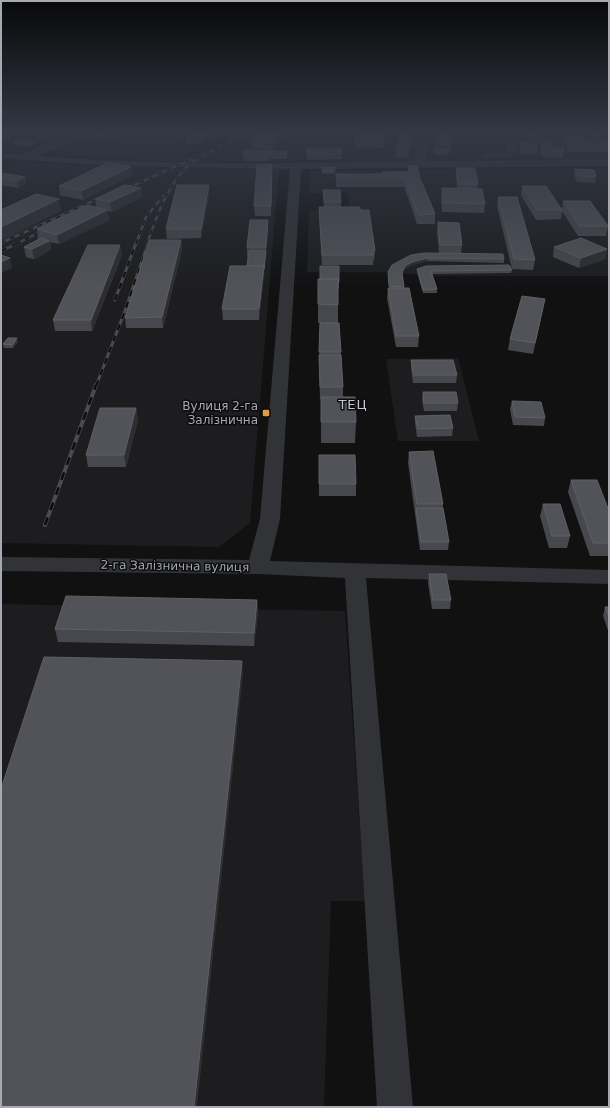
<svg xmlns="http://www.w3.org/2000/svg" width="610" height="1108" font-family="'DejaVu Sans',sans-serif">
<rect width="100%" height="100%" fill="#111112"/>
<path fill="#1d1d1f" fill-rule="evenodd" d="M92,133H609V160L177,162L56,155L70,141ZM224,133L239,136L206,151L186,157L190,145H179L181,134Z
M19,162L116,167L279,169L250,523L219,547L1,543V169Z
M609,168V276H437L382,272H307L309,211H350L347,193H309L310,171Z
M458,358L479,441H398L386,359Z
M1,604L345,611L365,901H331L324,1107H1Z"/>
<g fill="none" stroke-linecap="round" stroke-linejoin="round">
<path fill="#323337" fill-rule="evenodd" d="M73,133H87L86,135L39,156C163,166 289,163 414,161L420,133H430L425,161L609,160V166L301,169L280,519L270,561L609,570V584L366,578L413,1107H377L345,578L258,574L1,571V557L249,560L260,519L290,169L108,166L1,158V154H25L43,145Z
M511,133H521L516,142V151L511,157L483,158L482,156L483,154L504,152L506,150V142Z
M609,139V145L560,146L555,143L560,140Z"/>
<g stroke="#4a4b50" stroke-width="2.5">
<path id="rail-far2" d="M1,141L21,133
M121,191L192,159
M1,243L104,196
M16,244L48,228
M136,244L146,217L163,196
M147,244C156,218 168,183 189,165C203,153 232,141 249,133"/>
</g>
<g stroke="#4a4b50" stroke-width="3">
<path id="rail-far1" d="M1,251L18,243
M115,300L136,243
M96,386L125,311L148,243"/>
</g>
<g stroke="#4a4b50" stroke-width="4">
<path id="rail" d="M45,525L96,385"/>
</g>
<use href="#rail-far2" stroke="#0c0c0d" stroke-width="1.5" stroke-dasharray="5" stroke-linecap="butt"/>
<use href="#rail-far1" stroke="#0c0c0d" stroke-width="2" stroke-dasharray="6" stroke-linecap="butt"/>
<use href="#rail" stroke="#0c0c0d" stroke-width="2.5" stroke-dasharray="8" stroke-linecap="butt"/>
</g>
<path fill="#47484d" d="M33,133H62L44,139L33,136Z
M92,133H123L105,140L92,138Z
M188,133H216V138H203L202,143L187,144V138Z
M232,133H242L239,135L232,134Z
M286,133L273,150L253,148L252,140Z
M414,133L413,141L407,158L395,157L396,149Z
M454,133L451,147L436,146V140Z
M481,133H504L503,134Z
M528,133H541L542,135L540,143H537L538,149L537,155L520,154V148L521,142L531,143Z
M561,133H585L584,142L563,141Z
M586,133H608V134H603V141L588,140Z
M385,134L384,148L355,147V142Z
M542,140L552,146L564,149L563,158L540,156Z
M14,142H31L35,145L29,147L15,145Z
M567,142H609V152H569L566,148Z
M306,148L342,154V159L307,160Z
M450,149L449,155L434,154V151Z
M287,151V159H269L268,161H244L243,155Z
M408,166L420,178V180L435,214V224H417L405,189V187H336V174H382V172H408Z
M131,167L132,175L83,200L60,195L59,186Z
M322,167L335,171V174H322Z
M456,168L478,184L477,189L485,204L484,213L442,212L441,197L442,188L457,189L456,174Z
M575,169L596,177L595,183L577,182L574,175Z
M1,173L25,177L26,183L18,188L1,185Z
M272,174L271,216H255L254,206Z
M209,185V194L201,238L167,239L166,229Z
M522,186L562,209L563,201L608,226L606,236H578L562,211L561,219L536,220L521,195Z
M323,190L341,202V207L360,210L375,251L374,261H373V265H322L319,216V207H324Z
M142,197L112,212L107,211L109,220L59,244L50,242L51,250L34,259L26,257L24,247L39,239H38L37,229L96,208L95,199Z
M498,197L535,260L533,270L512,269L497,206Z
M438,222L462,245L461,253L504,259V263L427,261L412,265L405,269L402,274L404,288L419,336L418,347H396L387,298L388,288H389L388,272L439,253L437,232Z
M268,230L259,320H223L222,309L247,266L248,257H247V247Z
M181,240L182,250L163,328H126L125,318Z
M554,247L607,249L605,259L579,268L553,257Z
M122,255L92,331H55L53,320Z
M417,269L512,270L511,273L432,274L437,289V293H423L417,272Z
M318,279L339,282V289H338V323L341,352L343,387V397L356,422L355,443H321V399H320L319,359L320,323H318Z
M543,309L533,354L508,350L510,339Z
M18,342L13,348H4L3,344Z
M411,360L457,375L456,383H413L411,368Z
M423,392L458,403L457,411H424L422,400Z
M512,401L545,418L544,426L513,425L510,409Z
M136,408L138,420L126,467H88L86,455Z
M415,416L453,428L452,436L417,437L415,423Z
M409,452L443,504V508L449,542L448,550H420L408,463Z
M319,455L356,484V496H319Z
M571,480L609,511V556H590L568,492Z
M543,504L570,536L567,548H549L540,516Z
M429,574L451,600L450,609H432L428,583Z
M257,600L258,613L254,646L58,642L55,629Z
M605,607H609V633L603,616Z"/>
<path fill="#2d2e31" d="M43,133H62L44,139Z
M108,133H123L105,140L104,135Z
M202,133L203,138L202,143Z
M280,133H286L273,150V142Z
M414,133L413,141L407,158L408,150Z
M453,133H454L451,147V141Z
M34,142L35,145L29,147V145Z
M272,165V174L271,216V206Z
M131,167L132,175L83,200L81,191Z
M25,177L26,183L18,188L17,181Z
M209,185V194L201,238V229Z
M141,188L142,197L112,212L110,202Z
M59,199L61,211L1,241V227Z
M107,210L109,220L59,244L57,235Z
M268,220V230L266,257V247Z
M181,240L182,250L163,328L162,317Z
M49,241L51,250L34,259L32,249Z
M120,245L122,255L92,331L91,320Z
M607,249L605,259L579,268L581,258Z
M266,251V257L264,276V269Z
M10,258L12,268L1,273V262Z
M427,258V261L412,265L405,269L402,276V272L405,266L412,262Z
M264,266V276L259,320V309Z
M545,299L543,309L533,354L535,343Z
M17,338L18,342L13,348V345Z
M136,408L138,420L126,467L124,455Z
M257,600L258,613L254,646V633Z
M242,661L243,674L197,1107H194Z"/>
<path fill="#515358" stroke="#5e6066" d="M96,133H108L104,135Z
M188,133H202V138H187Z
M259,133H280L273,142L252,140Z
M357,133L385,134L384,143L355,142Z
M402,133H414L408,150L396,149Z
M438,133H453L451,141L436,140Z
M532,133H541L542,135H532Z
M588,133H603L604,135L589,134Z
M24,138L31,139L27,141L34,142L29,145L14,142Z
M542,140H552V146L564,149V152L541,150Z
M521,142L537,143L538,149H521Z
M567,142H609V146H570Z
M306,148H341L342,154H307Z
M435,148L450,149L449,152L434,151Z
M245,150L287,151V154L268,153V155H243Z
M109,162L131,167L81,191L59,186Z
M257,165H272L271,206H254Z
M408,166H417L420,178H336V174H383L382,172H410Z
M322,167H335V171H322Z
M456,168H475L478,184H458Z
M575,169L594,170L596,177L578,176Z
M1,173L25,177L17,181L1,179Z
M405,180H421L435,214L418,215Z
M125,185L141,188L110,202L95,199Z
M177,185H209L201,229H166Z
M522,186H546L562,210H537Z
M442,188L482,189L485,204L443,203Z
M323,190H340L341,202H324Z
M36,194L59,199L1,227V210Z
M498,197H517L535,260L514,259Z
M563,201H590L608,226H580Z
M87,205L107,210L57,235L37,229Z
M319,207H360V210H369L375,251H373V255H322Z
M250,220H268L266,247H247Z
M438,222L459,223L462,245H440Z
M41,238L49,241L32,249L24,247Z
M581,238L607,249L581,258L554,247Z
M149,240H181L162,317L125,318Z
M88,245H120L91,320H53Z
M249,251H266L264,269V266H247Z
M424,253L503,254L504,259L427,258L412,262L405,266L402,272L404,287L389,286L388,272L392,265L411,255Z
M1,255L10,258L1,262Z
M509,265L512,270L431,271L437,289L423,290L417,269L426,266Z
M230,266H264L259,309H222Z
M320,266H339V282H338V279H320Z
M318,279H338V305L318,304Z
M388,288H409L419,336H396Z
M522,296L545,299L535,343L510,339Z
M320,323H339L341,352H319Z
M8,338H17L13,345L3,344Z
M319,355H341L343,387H320Z
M411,360H453L457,375H414Z
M423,392H456L458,403H424Z
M321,397H355L356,422H321Z
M512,401L541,402L545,418L515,417Z
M100,408H136L124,455H86Z
M450,415L453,428L418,429L415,416Z
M433,451L443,504H417L409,452Z
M319,455H355L356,484H319Z
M571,480H597L609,511V543H593Z
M543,504H560L570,536H552Z
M416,508H443L449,542H421Z
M429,574H446L451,600H433Z
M66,596L257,600L254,633L55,629Z
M605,607H609V617Z
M44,657L242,661L194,1107H1V789Z"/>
<linearGradient id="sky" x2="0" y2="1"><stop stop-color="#09090a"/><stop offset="0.46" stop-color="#323844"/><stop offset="1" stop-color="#323844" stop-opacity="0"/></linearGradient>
<rect width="610" height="288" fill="url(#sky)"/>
<rect fill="#e09f3c" stroke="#0c0c0d" stroke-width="1.5" x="262" y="409" width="8" height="8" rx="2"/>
<g text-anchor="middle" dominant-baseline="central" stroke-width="3" stroke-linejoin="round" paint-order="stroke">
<g font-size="12" fill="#a4a9b2" stroke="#0c0c0d" text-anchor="end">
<text x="258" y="406">Вулиця 2-га<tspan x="258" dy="14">Залізнична</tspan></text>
</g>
<g font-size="12" fill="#a4a9b2" stroke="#0c0c0d">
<text transform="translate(175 566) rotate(1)">2-га Залізнична вулиця</text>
</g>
<g font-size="13" letter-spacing="1" fill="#c4c7ce" stroke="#0c0c0d">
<text x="353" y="404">ТЕЦ</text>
</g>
</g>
<rect width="610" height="1108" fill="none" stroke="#a4a9b2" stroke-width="4"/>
</svg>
